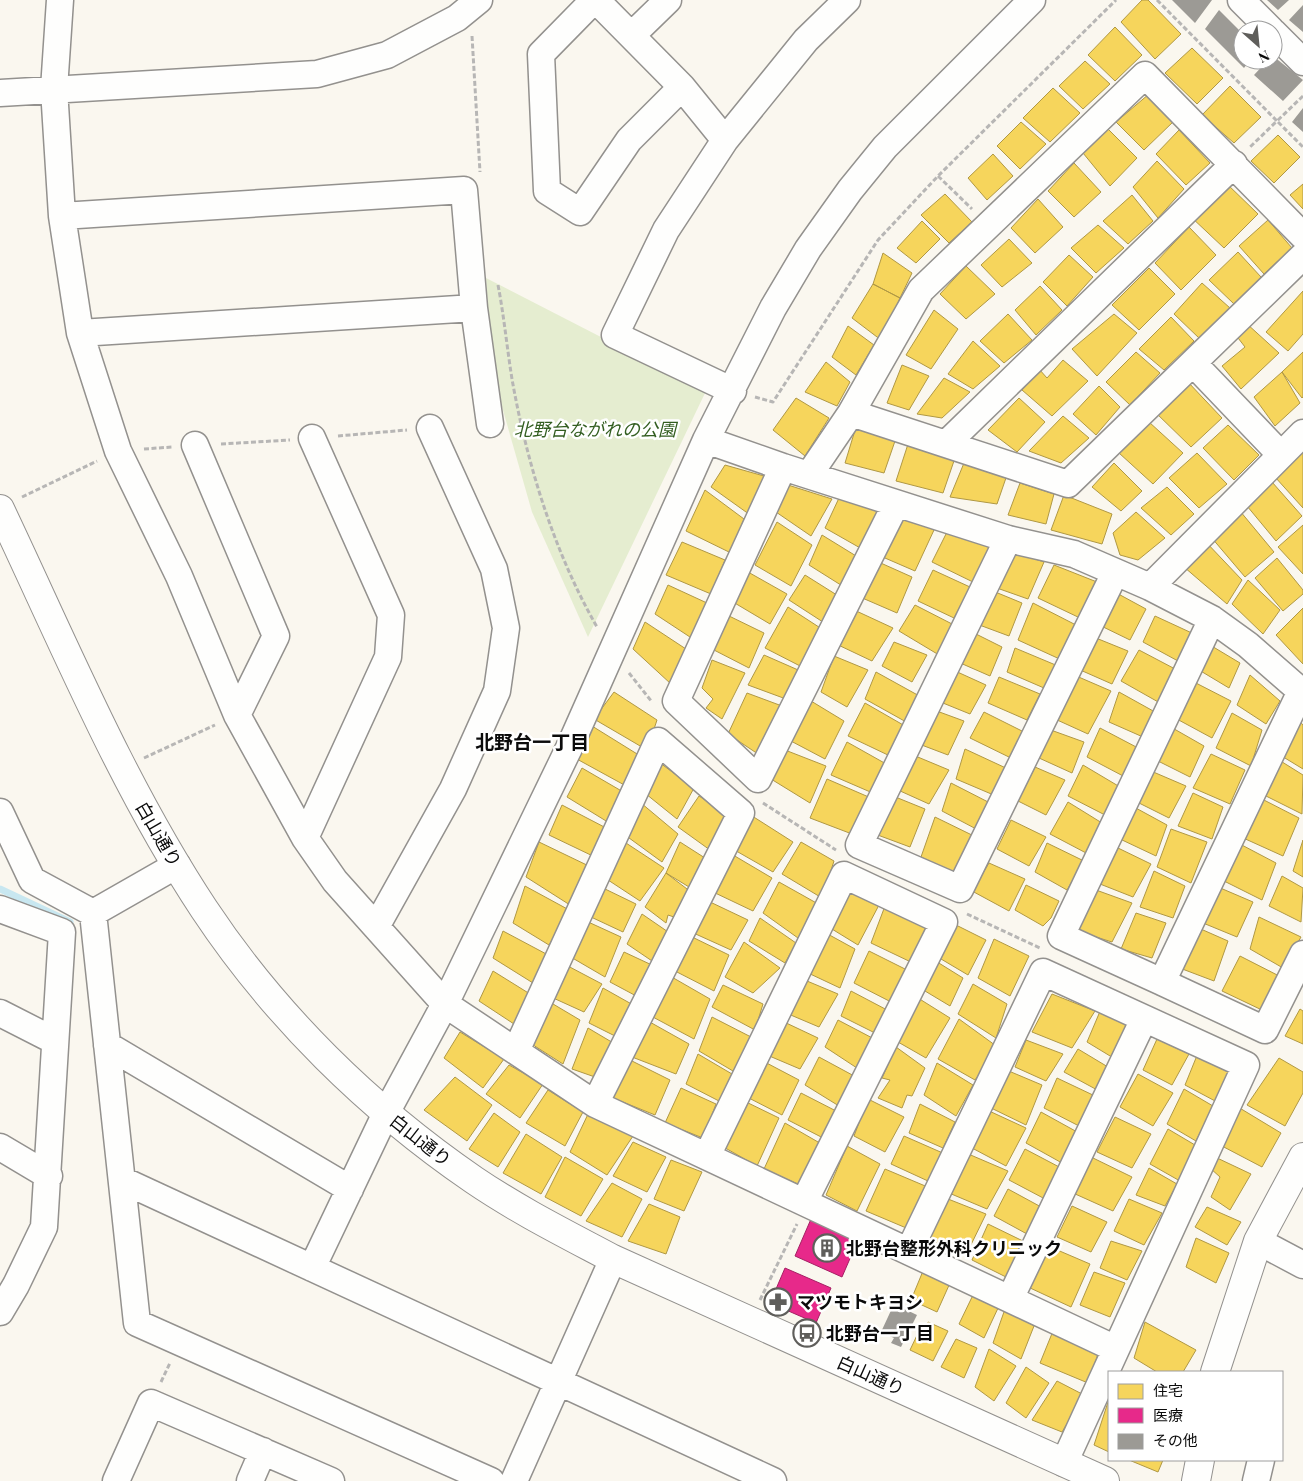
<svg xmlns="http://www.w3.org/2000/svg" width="1303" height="1481" font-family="'Playfair Display','Noto Sans JP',serif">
<rect width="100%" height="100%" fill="#faf7ef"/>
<path fill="#e5edd0" d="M486,278L706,391L588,637L532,512L493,375Z"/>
<path fill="#f6d55c" stroke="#b09844" d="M1142,0H1148L1181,34L1155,59L1121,22Z
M1115,27L1142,55L1115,81L1088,55Z
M1192,48L1223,78L1197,104L1165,73Z
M1085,61L1110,84L1083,109L1059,86Z
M1230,86L1261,117L1234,143L1202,115Z
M1053,88L1080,113L1050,142L1023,118Z
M1149,94L1174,121L1144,150L1116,122Z
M1021,122L1046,144L1020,169L997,146Z
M1108,129L1137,158L1110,186L1083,153Z
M1179,130L1210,163L1186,185L1156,154Z
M1278,135L1300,157L1274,183L1251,161Z
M993,154L1013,176L987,200L968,178Z
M1157,161L1184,189L1158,218L1133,187Z
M1074,163L1101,192L1074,217L1048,191Z
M1225,182L1258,214L1224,248L1190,216Z
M1303,184V209L1290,195Z
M945,194L972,222L949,243L921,215Z
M1132,195L1153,221L1128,244L1103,221Z
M1038,199L1063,227L1035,253L1011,228Z
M1268,220L1292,248L1264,274L1239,246Z
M922,221L940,239L916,263L897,248Z
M1098,225L1124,248L1096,273L1071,248Z
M1189,227L1216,255L1181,290L1155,263Z
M1009,239L1032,263L1002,287L981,265Z
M1238,252L1261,277L1234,304L1209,280Z
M883,253L912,273L900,298L873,284Z
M1069,255L1093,277L1067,306L1043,282Z
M966,266L995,294L966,319L940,294Z
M1149,268L1175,294L1139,330L1112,305Z
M1202,283L1230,308L1200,339L1174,314Z
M873,284L900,298L881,340L852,318Z
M1040,286L1062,310L1036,335L1015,310Z
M1303,291V334L1288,351L1266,332Z
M934,310L958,329L931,369L906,355Z
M1008,314L1032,340L1004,363L980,341Z
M1114,314L1137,333L1097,376L1072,349Z
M1171,317L1194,341L1164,370L1139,349Z
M1246,323L1279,353L1241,389L1222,366L1245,347L1235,334Z
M848,326L874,345L856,375L832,357Z
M973,341L1000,366L973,389L948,374Z
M1136,352L1160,373L1130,405L1106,382Z
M1303,352V397L1302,398L1282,372Z
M1063,360L1088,381L1052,416L1022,390L1039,369L1047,378Z
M826,362L850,382L837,406L805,392Z
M902,365L929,376L909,410L887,403Z
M1282,372L1300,403L1275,426L1254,397Z
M944,378L970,392L942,418L917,414Z
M1187,381L1222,418L1191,447L1154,411Z
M1099,386L1120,407L1096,435L1073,414Z
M796,398L829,418L805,456L773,430Z
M1019,398L1045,422L1017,452L988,430Z
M1063,416L1089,438L1061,463L1029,451Z
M1149,422L1183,453L1153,484L1119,453Z
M1228,425L1259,455L1234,480L1203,448Z
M856,427L895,441L884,473L845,463Z
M909,441L956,455L943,493L896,481Z
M1303,451V508L1275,477Z
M1197,453L1227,484L1199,508L1169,478Z
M964,463L1008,472L997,504L950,497Z
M1114,463L1142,491L1121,511L1092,487Z
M725,465L771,478L753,517L711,487Z
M1272,482L1302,516L1276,541L1247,506Z
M1020,483L1054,494L1046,524L1008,515Z
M788,485L832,499L811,536L776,512Z
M1167,487L1194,514L1171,535L1141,508Z
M705,490L744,519L731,553L686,531Z
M1064,495L1112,514L1102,544L1051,530Z
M839,498L883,509L862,549L825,528Z
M1240,511L1274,552L1245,577L1211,537Z
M1136,512L1165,538L1138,560L1120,555L1113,533Z
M897,513L934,530L915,571L878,555Z
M777,522L812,545L791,586L755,565Z
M1303,525V574L1278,547Z
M948,530L993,544L975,583L932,562Z
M822,535L861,559L844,587L809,565Z
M1204,540L1242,580L1227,604L1184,567Z
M682,542L725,560L711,594L666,575Z
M1008,550L1044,562L1028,599L994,587Z
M1277,558L1303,590V594L1283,611L1255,578Z
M874,560L912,577L897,613L860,597Z
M1054,565L1097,582L1080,618L1038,598Z
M933,570L970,587L954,618L918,601Z
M748,572L787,594L770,624L733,602Z
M805,575L840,597L826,624L789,600Z
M1248,580L1280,610L1263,634L1232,604Z
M668,585L707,603L693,639L655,614Z
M988,589L1022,603L1009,636L974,623Z
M1111,590L1146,609L1130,640L1095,623Z
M1033,603L1076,625L1064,661L1018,640Z
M915,605L954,625L939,655L899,631Z
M788,607L825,631L804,668L765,648Z
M1303,608V664L1276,635Z
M852,609L893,628L872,661L834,643Z
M727,615L764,633L749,668L712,649Z
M1155,616L1194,634L1178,661L1143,642Z
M645,622L689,651L671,684L633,649Z
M972,632L1002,647L990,676L958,662Z
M1091,636L1128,651L1112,684L1078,669Z
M894,642L927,655L912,682L882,666Z
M1210,645L1240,663L1229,688L1199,670Z
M1015,648L1058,666L1044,688L1007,672Z
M1139,650L1177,670L1160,703L1121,681Z
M764,655L805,673L786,699L748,685Z
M834,656L868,670L847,707L821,692Z
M712,660L745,673L722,719L706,708L713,699L702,688Z
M953,670L986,685L970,714L938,701Z
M876,672L923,698L908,723L865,699Z
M1074,675L1111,691L1088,734L1055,719Z
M1250,675L1280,701L1266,724L1237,705Z
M999,677L1040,694L1027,720L988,703Z
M1192,681L1231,701L1212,738L1175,718Z
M614,692L657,720L647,750L594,719Z
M1119,692L1155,712L1143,737L1109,722Z
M747,693L782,706L764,758L728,734Z
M811,701L844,721L825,759L789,740Z
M865,703L905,726L890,756L848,736Z
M934,710L964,721L948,755L919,744Z
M984,712L1026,733L1013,759L970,738Z
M1232,713L1262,730L1251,766L1216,748Z
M1295,716L1303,725V769L1280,755Z
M592,726L642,757L628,787L575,758Z
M1169,726L1204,746L1190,777L1154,759Z
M1100,728L1140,749L1125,777L1087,757Z
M1048,729L1084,742L1072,773L1039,758Z
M847,742L888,765L875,794L831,775Z
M965,749L1008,769L996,796L956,779Z
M785,750L826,766L810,803L771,779Z
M1211,754L1245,770L1230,804L1193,788Z
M913,755L949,770L929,804L898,790Z
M656,760L694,788L677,819L646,794Z
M1279,760L1303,775L1302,814L1262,794Z
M1083,765L1120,787L1105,815L1068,796Z
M1035,767L1065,780L1046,815L1018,801Z
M582,768L625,793L611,824L567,797Z
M1151,771L1186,786L1169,818L1135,801Z
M827,779L871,798L852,834L810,818Z
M951,783L992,804L980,831L942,811Z
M1193,793L1223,807L1212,839L1178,826Z
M699,796L730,816L710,850L678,827Z
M893,796L925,809L910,847L875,834Z
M1258,797L1299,818L1283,856L1241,837Z
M1068,802L1102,823L1088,854L1050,834Z
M641,803L678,834L662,862L625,835Z
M562,805L610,830L597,858L549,835Z
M1134,807L1167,825L1156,856L1120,839Z
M749,814L793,842L773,872L731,848Z
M935,817L978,838L959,877L921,857Z
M1011,820L1046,837L1029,866L997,849Z
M1171,829L1207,842L1191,883L1157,867Z
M1303,840V877L1293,871Z
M539,842L593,868L570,905L526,877Z
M680,842L705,858L694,890L666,873Z
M801,842L834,861L822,898L782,874Z
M626,843L664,868L640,901L605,878Z
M1047,843L1084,861L1067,890L1035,872Z
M1238,843L1276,863L1262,900L1222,880Z
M1118,848L1151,864L1133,897L1100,884Z
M728,852L772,878L753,911L711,891Z
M989,863L1025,879L1009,911L972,891Z
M1154,871L1185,886L1173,918L1140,907Z
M666,873L691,892L680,919L668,915L666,923L645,907Z
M1282,876L1303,888L1301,922L1269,906Z
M779,882L820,905L798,938L763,913Z
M1026,885L1059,901L1051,918L1043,926L1015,910Z
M525,886L571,911L549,945L513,923Z
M1218,887L1253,902L1237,937L1203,923Z
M603,888L636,904L623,932L591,917Z
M846,888L879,905L858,945L827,926Z
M1096,890L1132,903L1112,942L1077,931Z
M708,901L748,920L731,950L689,931Z
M885,906L926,926L913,963L871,943Z
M1136,913L1166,923L1152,958L1121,949Z
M642,914L674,936L655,963L627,944Z
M1259,917L1301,937L1283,968L1250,949Z
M760,918L796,943L785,963L749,941Z
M586,921L621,937L605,977L569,956Z
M952,923L986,940L968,975L936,956Z
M1194,926L1228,941L1214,981L1177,967Z
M503,931L550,956L533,983L493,958Z
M824,932L855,949L840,988L806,972Z
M688,935L729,955L714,991L675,971Z
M994,939L1029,956L1010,996L978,978Z
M744,942L780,968L753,993L725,977Z
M869,951L911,972L895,1004L854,983Z
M624,952L654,966L640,998L610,982Z
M1240,956L1285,979L1264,1011L1222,991Z
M934,960L963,978L950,1006L920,988Z
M566,965L602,984L584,1012L551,997Z
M493,971L530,994L514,1024L479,1001Z
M670,976L710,999L694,1039L651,1016Z
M807,981L838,994L819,1027L786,1013Z
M973,984L1007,1004L996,1038L958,1014Z
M723,985L763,1004L755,1030L712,1007Z
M603,988L635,1006L617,1037L589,1023Z
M851,991L889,1011L879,1035L841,1016Z
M1052,994L1095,1011L1072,1048L1032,1032Z
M918,998L950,1018L926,1058L898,1042Z
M548,1001L580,1020L563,1064L530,1043Z
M1101,1009L1139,1028L1120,1062L1087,1042Z
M1300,1009L1303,1011V1044L1285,1036Z
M712,1017L753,1038L733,1071L699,1051Z
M959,1019L999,1048L975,1080L938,1059Z
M838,1020L878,1041L860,1070L825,1047Z
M648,1021L689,1044L676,1074L632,1057Z
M782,1021L818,1038L800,1069L767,1055Z
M588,1028L615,1044L595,1077L572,1069Z
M460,1032L504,1059L483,1088L444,1058Z
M1157,1039L1189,1054L1172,1085L1143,1070Z
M1026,1040L1063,1054L1046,1081L1015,1067Z
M896,1047L925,1068L912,1096L907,1095L902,1108L878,1098L890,1080L882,1078Z
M1078,1049L1113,1070L1101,1092L1064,1072Z
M1198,1053L1234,1071L1217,1102L1185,1085Z
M698,1054L732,1074L719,1101L686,1084Z
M819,1057L856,1077L839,1106L805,1085Z
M1279,1058L1303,1072V1093L1285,1126L1247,1105Z
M759,1059L799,1080L782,1115L743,1095Z
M630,1060L670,1080L655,1115L613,1098Z
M937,1063L973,1085L956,1116L924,1095Z
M509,1065L543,1084L520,1118L486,1094Z
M1004,1069L1042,1085L1026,1125L989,1107Z
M1138,1074L1173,1093L1153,1126L1120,1107Z
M455,1077L492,1105L467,1141L424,1110Z
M1057,1078L1095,1096L1081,1127L1044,1108Z
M681,1088L716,1104L703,1138L665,1123Z
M1184,1089L1213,1106L1196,1141L1167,1124Z
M548,1090L583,1112L565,1146L526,1123Z
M801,1093L840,1113L827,1140L788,1120Z
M740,1099L779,1118L757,1166L720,1145Z
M868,1099L904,1117L885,1152L854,1136Z
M920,1104L955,1122L943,1148L909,1133Z
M1238,1107L1281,1133L1262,1167L1220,1145Z
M987,1110L1026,1128L1006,1166L972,1148Z
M589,1112L633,1136L607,1175L570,1152Z
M1041,1112L1079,1133L1062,1163L1026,1143Z
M494,1113L520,1132L498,1167L469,1149Z
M1115,1117L1151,1134L1132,1168L1097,1152Z
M785,1123L825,1146L809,1189L764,1169Z
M1168,1129L1195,1145L1180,1181L1150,1164Z
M526,1134L562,1157L541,1194L503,1173Z
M904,1136L945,1154L928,1181L891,1164Z
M633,1142L666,1157L647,1192L613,1176Z
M847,1146L880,1164L857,1211L826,1195Z
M1025,1149L1063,1169L1045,1199L1009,1180Z
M966,1153L1008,1171L987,1209L949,1193Z
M565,1157L603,1179L581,1216L545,1197Z
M1091,1157L1132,1177L1113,1211L1073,1193Z
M1215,1157L1251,1174L1230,1210L1211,1197L1220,1177L1210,1168Z
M671,1160L702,1172L684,1211L654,1199Z
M1149,1168L1177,1184L1165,1206L1136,1195Z
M885,1169L930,1188L911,1230L866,1211Z
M612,1183L642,1199L622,1237L586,1221Z
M1008,1189L1043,1208L1027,1234L994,1216Z
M943,1197L986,1214L966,1255L925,1237Z
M1129,1199L1162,1213L1144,1245L1114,1231Z
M649,1204L680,1217L666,1254L628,1241Z
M1072,1206L1107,1222L1091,1252L1057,1237Z
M1207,1207L1241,1222L1227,1245L1195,1227Z
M988,1224L1025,1242L1008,1278L972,1260Z
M1196,1238L1229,1253L1216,1283L1186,1267Z
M1111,1241L1142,1251L1127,1280L1100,1268Z
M1048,1246L1090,1264L1071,1307L1028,1287Z
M923,1271L950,1283L937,1312L911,1300Z
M1094,1272L1125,1283L1110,1317L1080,1305Z
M973,1295L999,1306L984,1338L959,1324Z
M1005,1309L1034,1326L1021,1359L993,1343Z
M928,1322L948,1331L933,1361L910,1350L920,1329L925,1328Z
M1145,1322L1196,1350L1183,1372H1157L1134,1358Z
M1053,1331L1098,1354L1088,1383L1040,1363Z
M956,1339L977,1348L964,1378L941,1367Z
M989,1349L1016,1366L994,1401L975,1387Z
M1026,1367L1049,1383L1026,1418L1006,1403Z
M1057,1381L1084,1395L1062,1432L1032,1420Z
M1109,1399V1452L1094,1445Z
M1129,1460H1163L1158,1472Z"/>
<path fill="#e7298a" stroke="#a52064" d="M811,1219L858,1240L842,1277L795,1256Z
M785,1268L831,1288L816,1323L770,1303Z"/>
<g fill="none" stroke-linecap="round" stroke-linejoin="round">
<path stroke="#c8e7f0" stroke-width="7" d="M0,889L70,922"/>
</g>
<path fill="#9c9a95" d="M1172,0H1212L1195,23Z
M1267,0H1289L1278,10Z
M1303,5V32L1289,20Z
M1219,10L1243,34V60H1250L1244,68L1205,29Z
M1273,56L1303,80L1283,101L1254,75L1268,60H1273Z
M1303,108V132L1292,122Z
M894,1304L917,1315L901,1347L891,1343L894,1338L881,1332Z"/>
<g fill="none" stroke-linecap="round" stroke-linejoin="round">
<g stroke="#93918e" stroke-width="29">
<path id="minor" d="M60,0L54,89L62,216L80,333L118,451L179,576L237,715L305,838L335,881L445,1004L595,1104L1116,1349
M594,0L541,54L547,191L580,212L629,140L682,87
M596,0L682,87L725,140L666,230L615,335L733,391
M1241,0L1271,30
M1273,32L1303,62
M632,35L668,0
M0,93L317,74L387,55L457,18L479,0
M725,140L806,40L847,0
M62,216L464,190L474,308L490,424
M80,333L474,308
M1193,363L1281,455
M851,413L1068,484L1303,256
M706,440L783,467L1008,539L1074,554L1150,587L1212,619L1248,645L1303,693
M946,444L1234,164
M195,445L276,636L237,715
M783,467L676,701L758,779L896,504
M809,475L851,413L921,290L1145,75L1303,236
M1008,539L859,845L960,889L1115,573
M1150,587L1303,433
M1212,619L1061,936L1162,982L1301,691
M0,812L32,880L93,913L137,1323L491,1481
M305,838L388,657L391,615L312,438
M0,909L62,932L44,1227L16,1285L0,1312
M93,913L177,865
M376,927L453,789L497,691L506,628L494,569L430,428
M1162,982L1265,1030L1303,954
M0,1013L55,1041
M107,1045L350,1189
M516,1051L658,741L741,813L595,1104
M0,1147L49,1176
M707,1156L844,875L944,922L804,1202
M122,1180L773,1481
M1258,1241L1303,1265
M909,1251L1043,972L1246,1065L1064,1463
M312,1268L386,1113L445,1004L569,748L706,440L773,308L808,249L850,190L885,147L1032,0
M1010,1299L1144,1019
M116,1481L151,1403L331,1481
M250,1481L263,1451
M514,1481L613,1259
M1256,1481L1261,1460"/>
</g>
<g stroke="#93918e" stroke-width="30">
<path id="tertiary" d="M0,509C64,644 122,785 204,909C275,1016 369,1108 474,1180C518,1210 566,1234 613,1259L1105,1481
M1215,1372L1258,1241L1303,1157
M1196,1481L1200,1460"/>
</g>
<path stroke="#b7b6b5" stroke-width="3" stroke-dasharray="5 2.5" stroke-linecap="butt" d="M1157,0L1277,121L1249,148
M472,36L480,172
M1303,96L1277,121L1303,147
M938,176L972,209
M498,285C504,316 507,348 512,379C527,464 554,552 597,627
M755,397L773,402L878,240L938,176L1116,0
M338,436L407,430
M221,444L290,440
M144,449L172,447
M22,497L97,461
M629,673L652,702
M144,758L215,725
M763,803L836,850
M967,914L1040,948
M760,1300L797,1224
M161,1382L170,1363"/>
<use href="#minor" stroke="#fefefd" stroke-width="26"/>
<use href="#tertiary" stroke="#fefefd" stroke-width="28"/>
</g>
<defs>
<g id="building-ring" transform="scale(1.4375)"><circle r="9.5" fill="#fff" stroke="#5f5e5b" stroke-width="1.5"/><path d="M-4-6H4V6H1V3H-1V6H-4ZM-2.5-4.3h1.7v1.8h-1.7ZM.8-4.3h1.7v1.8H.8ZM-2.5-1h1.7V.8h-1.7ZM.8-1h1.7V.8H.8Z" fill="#5f5e5b"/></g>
<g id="pharmacy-ring" transform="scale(1.4375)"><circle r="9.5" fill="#fff" stroke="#5f5e5b" stroke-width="1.5"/><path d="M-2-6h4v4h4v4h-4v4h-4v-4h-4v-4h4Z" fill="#5f5e5b"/></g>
<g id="bus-ring" transform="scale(1.4375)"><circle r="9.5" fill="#fff" stroke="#5f5e5b" stroke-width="1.5"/><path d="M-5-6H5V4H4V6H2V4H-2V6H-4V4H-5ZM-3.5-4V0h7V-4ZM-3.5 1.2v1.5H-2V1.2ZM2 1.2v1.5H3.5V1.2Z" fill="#5f5e5b"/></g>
</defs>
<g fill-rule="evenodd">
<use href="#building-ring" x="827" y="1248"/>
<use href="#pharmacy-ring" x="778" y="1302"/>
<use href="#bus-ring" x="807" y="1333"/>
</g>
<g text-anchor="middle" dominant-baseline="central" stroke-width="5" stroke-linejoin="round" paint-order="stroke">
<g font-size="18" font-style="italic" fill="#335e21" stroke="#fff">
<text x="595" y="429">北野台ながれの公園</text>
</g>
<g font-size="18" fill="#0b0b0b" stroke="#fff">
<text transform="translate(159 834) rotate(60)">白山通り</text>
<text transform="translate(421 1140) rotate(38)">白山通り</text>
<text transform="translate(871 1375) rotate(24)">白山通り</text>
</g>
<g font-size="18" font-weight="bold" fill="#0b0b0b" stroke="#fff" text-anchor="start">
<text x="846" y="1248">北野台整形外科クリニック</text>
<text x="797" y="1302">マツモトキヨシ</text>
<text x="826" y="1333">北野台一丁目</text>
</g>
<g font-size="19" font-weight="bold" fill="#0b0b0b" stroke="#fff">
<text x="532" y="741">北野台一丁目</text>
</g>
</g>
<rect x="1108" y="1371" width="175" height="90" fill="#ffffff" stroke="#9d9d9d"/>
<rect x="1118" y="1384" width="25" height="15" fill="#f6d55c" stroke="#9d9d9d"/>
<text x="1153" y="1396" font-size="15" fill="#0b0b0b">住宅</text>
<rect x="1118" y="1408" width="25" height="15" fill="#e7298a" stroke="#9d9d9d"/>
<text x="1153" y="1421" font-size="15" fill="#0b0b0b">医療</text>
<rect x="1118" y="1434" width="25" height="15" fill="#9c9a95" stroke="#9d9d9d"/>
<text x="1153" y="1446" font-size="15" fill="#0b0b0b">その他</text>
<g transform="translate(1258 45) rotate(153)"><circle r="24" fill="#ffffff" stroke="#9d9d9d"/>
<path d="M0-4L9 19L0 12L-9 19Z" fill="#5f5e5b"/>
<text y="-8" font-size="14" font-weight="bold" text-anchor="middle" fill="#0b0b0b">N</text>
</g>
</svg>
